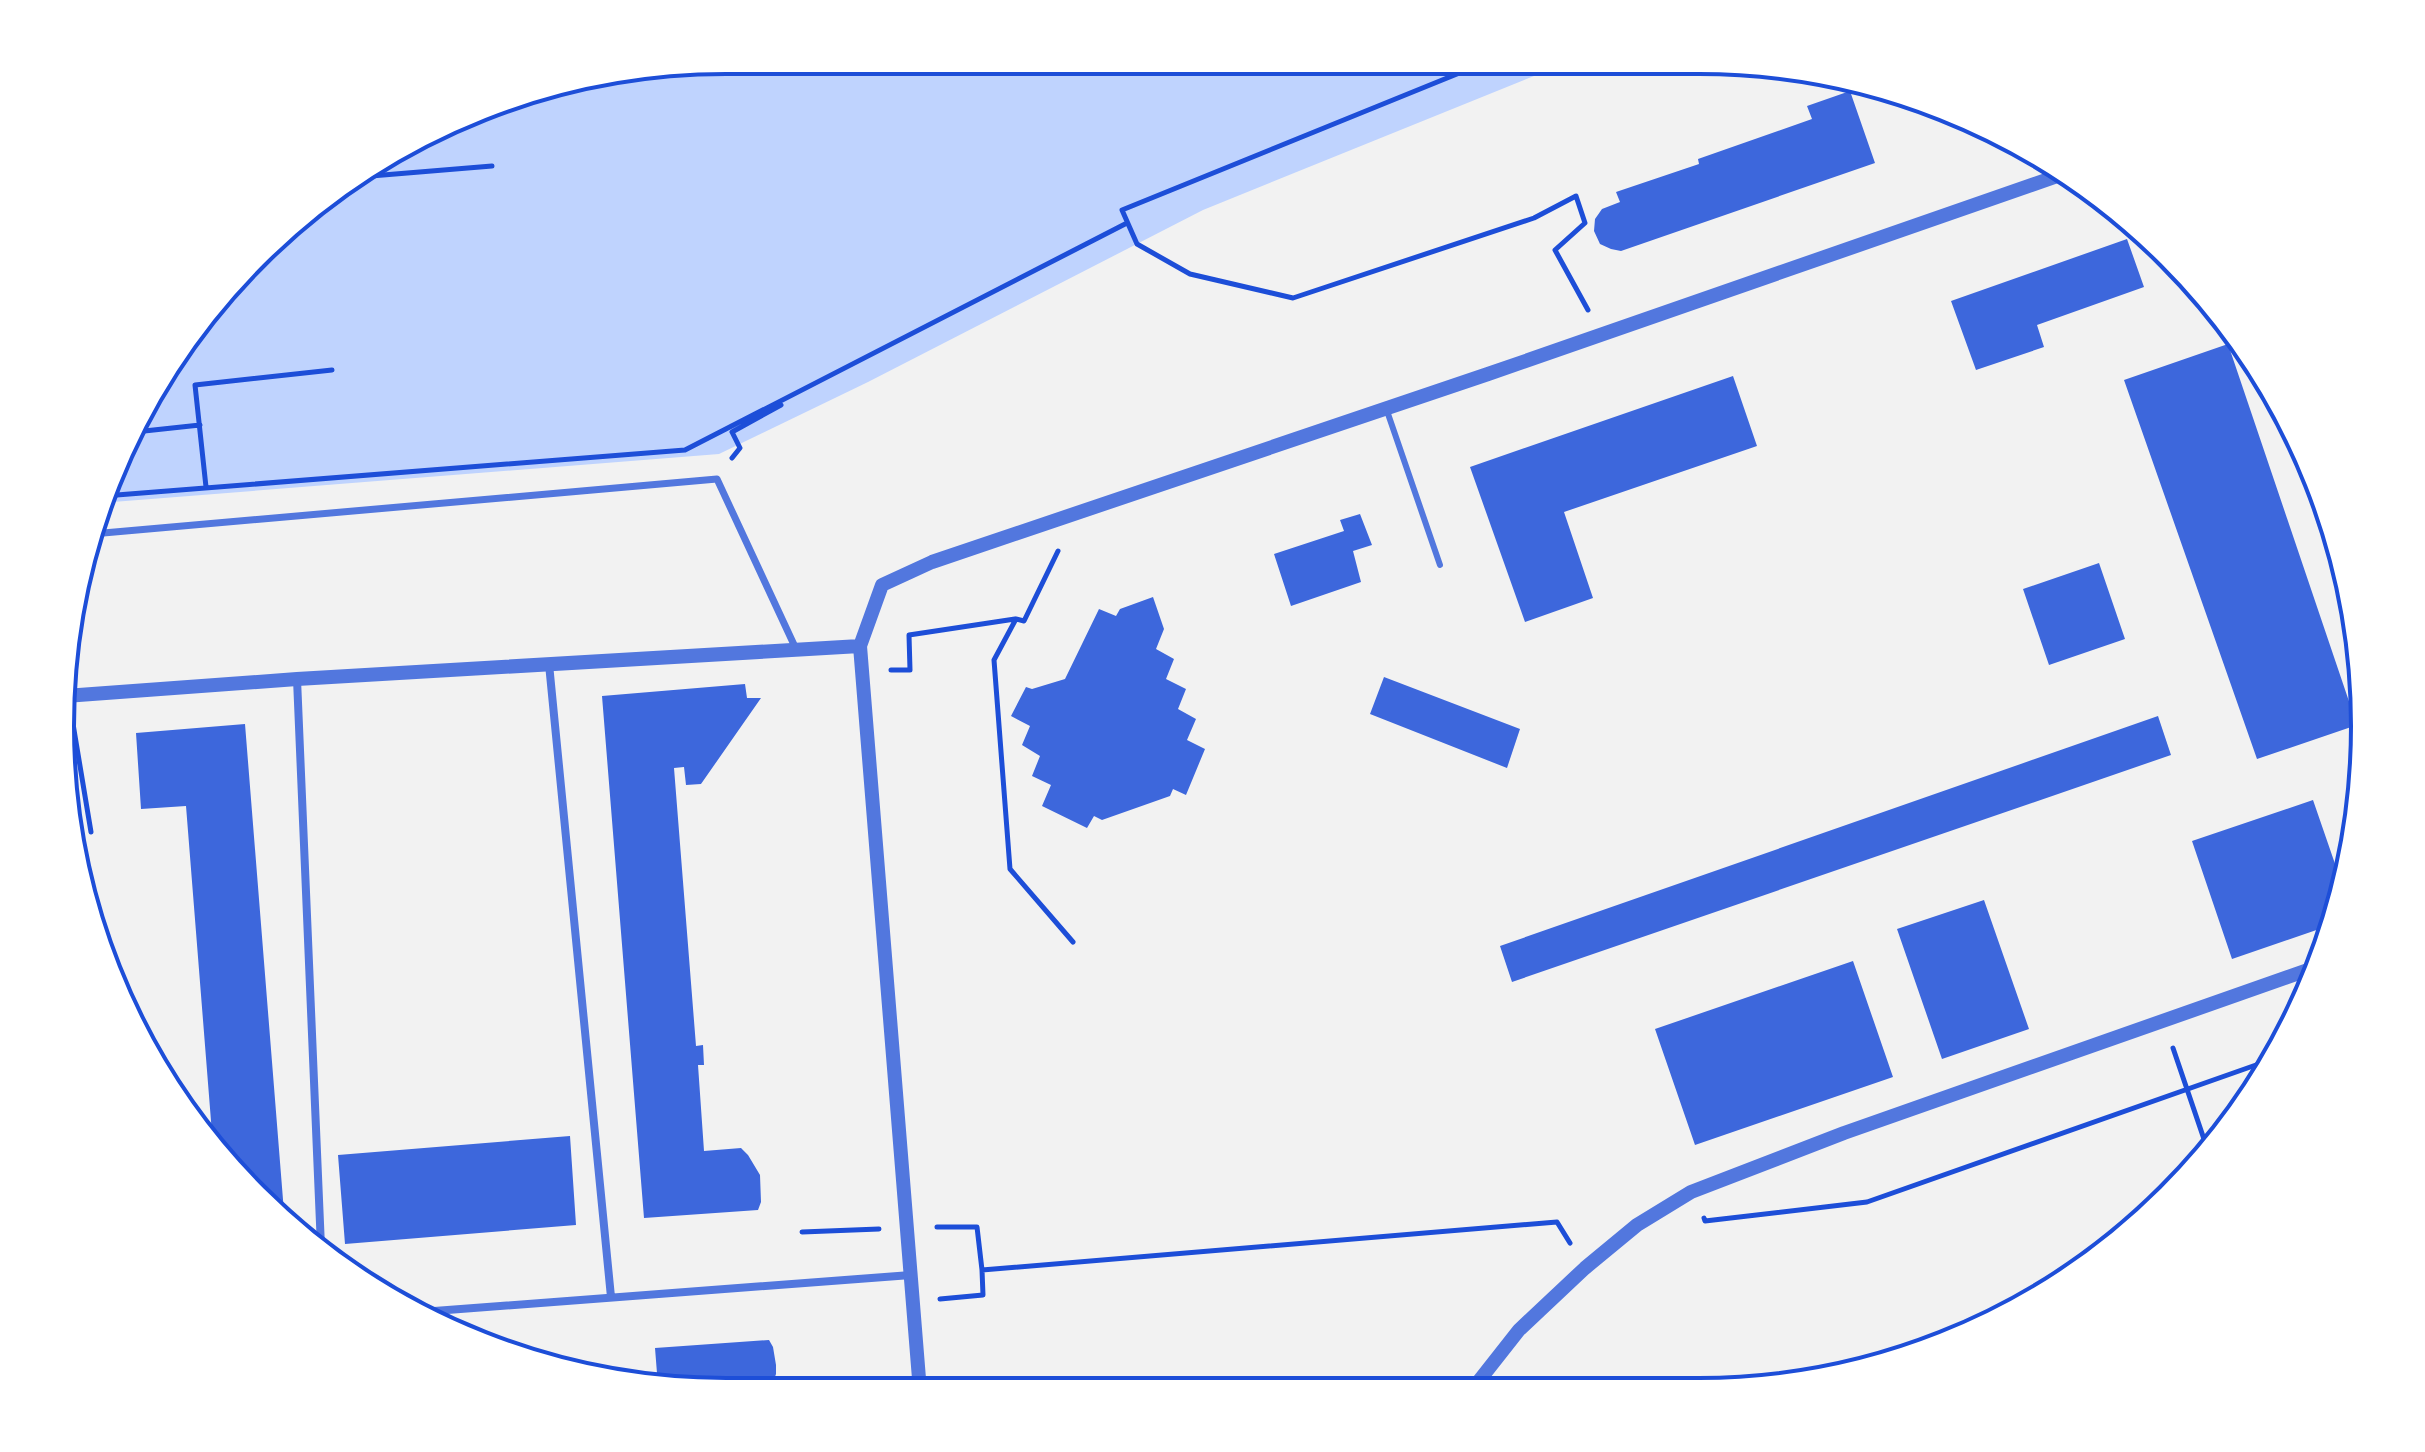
<svg xmlns="http://www.w3.org/2000/svg" width="2425" height="1452" font-family="Inter,sans-serif">
<rect width="100%" height="100%" fill="#f2f2f2"/>
<path fill="#bfd3fe" d="M726,60L1571,61L1203,210L868,382L719,454L100,503L173,356L321,197L512,95Z"/>
<path fill="#3d67dc" d="M1850,91L1875,163L1621,251L1611,249L1600,244L1594,231L1595,219L1602,209L1620,202L1616,192L1699,164L1698,159L1812,119L1807,106Z
M2127,239L2144,287L2037,325L2044,347L1976,370L1951,301Z
M2228,344L2357,725L2257,759L2124,380Z
M1733,376L1757,446L1564,512L1593,598L1525,622L1470,467Z
M1360,514L1372,545L1353,551L1361,582L1291,606L1274,554L1344,531L1340,520Z
M2099,563L2125,639L2049,665L2023,589Z
M1153,597L1164,629L1156,649L1174,659L1166,679L1186,689L1178,709L1196,719L1187,740L1205,749L1186,795L1173,789L1170,796L1102,820L1094,816L1087,828L1042,806L1051,785L1032,776L1040,756L1022,745L1030,726L1011,716L1026,687L1032,689L1065,679L1099,609L1116,616L1120,609Z
M1384,677L1520,729L1507,768L1370,714Z
M745,684L747,698H761L701,784L686,785L684,767L674,768L696,1046L703,1045L704,1065H698L704,1151L741,1148L748,1155L760,1175L761,1202L758,1210L644,1218L602,696Z
M2158,716L2171,755L1512,982L1500,946Z
M245,724L284,1212L213,1146L186,806L141,809L136,733Z
M2313,800L2343,887L2331,925L2232,959L2192,841Z
M1984,900L2029,1029L1942,1059L1897,929Z
M1853,961L1893,1077L1695,1145L1655,1029Z
M570,1136L576,1225L345,1244L338,1155Z
M769,1340L773,1347L776,1365V1374L770,1391H682L658,1386L655,1348Z"/>
<g fill="none" stroke-linecap="round" stroke-linejoin="round">
<path stroke="#1d4ed8" stroke-width="5" d="M1489,61L1122,210L1137,244L1190,274L1293,298L1534,218L1576,196L1585,223L1555,250L1588,310
M746,67L812,60
M359,177L492,166
M135,432L200,425
M732,458L740,448L732,432L781,405
M206,487L195,385L332,370
M104,496L685,450L1127,223
M1058,551L1024,621L1016,619L994,660L1010,869L1073,942
M891,670H910L909,635L1015,619
M73,724L91,832
M2173,1048L2207,1148
M1704,1218L1705,1221L1867,1202L2273,1059
M937,1227H977L982,1270
M802,1232L879,1229
M940,1299L983,1295L982,1270L1557,1222L1570,1243"/>
<path stroke="#5277de" stroke-width="6" d="M1386,408L1440,565"/>
<path stroke="#5277de" stroke-width="7" d="M92,534L717,479L796,649"/>
<path stroke="#5277de" stroke-width="8" d="M549,664L611,1297
M297,679L321,1247
M421,1312L911,1275"/>
<path stroke="#5277de" stroke-width="14" d="M65,696L297,679L860,646
M920,1391L860,646L882,585L932,562L1488,374L2069,172
M1471,1391L1519,1330L1585,1268L1637,1225L1691,1192L1844,1133L2319,966"/>
</g>
<path d="M0 0H2425V1452H0ZM726 74H1699A652 652 0 0 1 2351 726V726A652 652 0 0 1 1699 1378H726A652 652 0 0 1 74 726V726A652 652 0 0 1 726 74Z" fill="#fff" fill-rule="evenodd"/>
<path fill="none" stroke="#1d4ed8" stroke-width="4" d="M726 74H1699A652 652 0 0 1 2351 726V726A652 652 0 0 1 1699 1378H726A652 652 0 0 1 74 726V726A652 652 0 0 1 726 74Z"/>
</svg>
